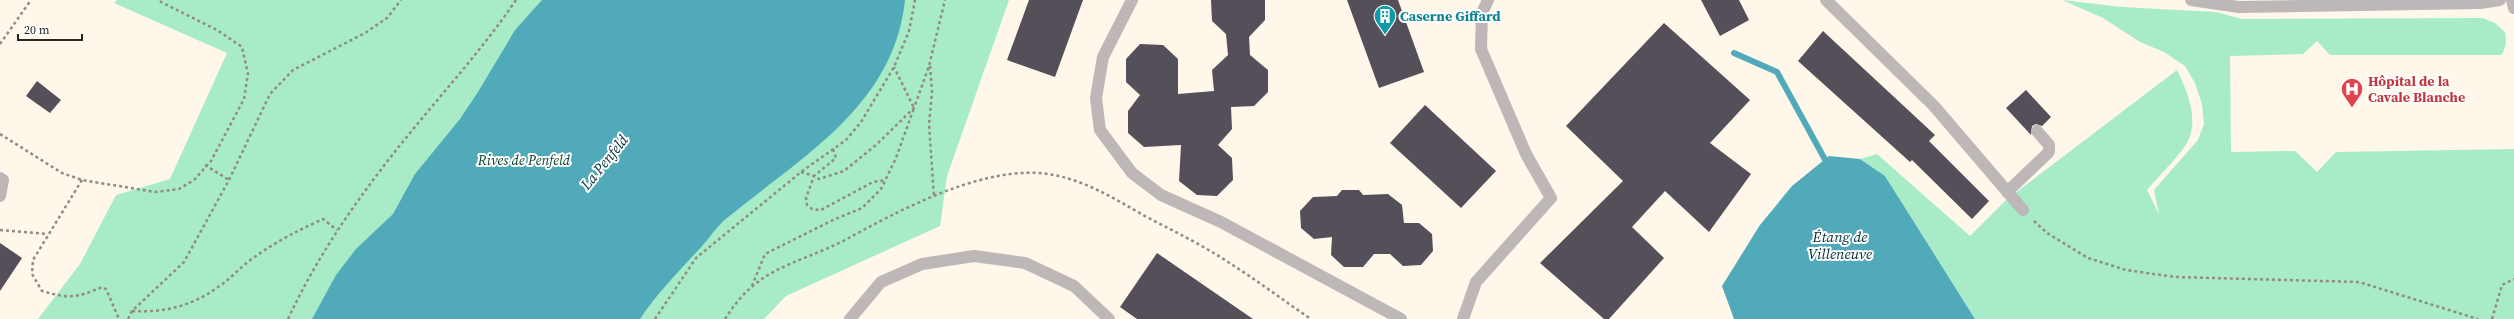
<svg xmlns="http://www.w3.org/2000/svg" width="2514" height="319" font-family="'Source Serif 4',serif">
<rect width="100%" height="100%" fill="#fef7ea"/>
<path fill="#a7ecc7" d="M117,0H1009L947,176L940,226L786,296L764,319H38L80,264L116,195L170,179L227,53L114,3Z
M2062,0L2122,7L2216,12L2242,19L2483,18L2495,23L2505,32L2506,43L2503,53L2501,55H2330L2317,41L2303,54L2230,56L2231,152L2295,151L2317,172L2336,152L2514,149V319H1975L1885,176L1860,159L1877,154L1970,236L2006,200L2177,70C2187,91 2199,118 2188,141C2183,152 2156,179 2147,190L2159,214L2154,190L2198,140L2204,124L2202,104L2195,83L2185,66L2164,52L2140,42L2103,18Z"/>
<path fill="#51aab9" d="M542,0H905C894,106 801,157 727,218C718,225 711,236 703,245C681,269 658,292 640,319H312L336,275L356,249L393,214L415,174L460,119L478,92L515,30Z
M1829,156L1860,159L1885,176L1975,319H1734L1722,286L1760,225L1792,186Z"/>
<g fill="none" stroke-linecap="round" stroke-linejoin="round">
<path stroke="#51aab9" stroke-width="6" d="M1734,53L1777,72L1828,165"/>
</g>
<path fill="#544f59" d="M1029,0H1083L1055,77L1007,60Z
M1211,0H1265V20L1249,37L1250,55L1268,70V92L1254,106L1231,107L1232,129L1218,145L1232,158L1233,180L1217,196L1197,195L1179,181L1181,145L1144,147L1128,133V111L1140,95L1126,82V59L1140,44L1163,45L1178,59V94L1214,91L1212,70L1228,55L1226,34L1212,21Z
M1347,0H1398L1424,72L1379,88Z
M1701,0H1739L1749,20L1720,36Z
M1664,23L1750,100L1710,143L1751,174L1709,232L1665,191L1632,227L1664,258L1609,319H1604L1540,263L1623,181L1566,126Z
M1823,31L1935,135L1929,141L1989,201L1972,219L1912,160L1910,162L1798,61Z
M37,81L61,100L50,113L26,96Z
M2026,90L2051,117L2042,126L2036,124L2032,126L2031,135L2006,108Z
M1425,105L1496,171L1461,208L1390,143Z
M1342,190H1359L1363,195L1388,194L1402,205L1404,223H1419L1432,234L1433,251L1421,265L1403,266L1390,254H1374L1363,267H1344L1331,255L1332,237L1314,239L1301,228L1300,211L1313,197L1337,196Z
M0,243L22,258L0,291Z
M1157,253L1253,319H1137L1120,307Z"/>
<g fill="none" stroke-linecap="round" stroke-linejoin="round">
<path stroke="#908c83" stroke-width="2.5" stroke-dasharray="3 3" stroke-linecap="butt" d="M0,44L31,0
M930,66L932,92L929,124L934,197
M0,134L62,173L82,180L155,192L179,189L194,180L211,161L244,99L248,74L242,47L217,30L157,0
M833,149L836,158L814,176L819,179L844,171L876,145L914,108L929,66L945,0
M205,165L229,180
M801,172L814,176L806,198L807,205L812,209L821,210L873,182L886,180
M82,180L33,260L32,274L42,291C68,299 77,298 102,287L106,289L119,319
M2034,221L2047,233L2088,258L2126,270L2175,277L2359,282L2478,319
M0,230L48,234
M752,286L765,254L833,220L862,208L881,189L896,158L914,108L894,67
M132,311C163,313 193,306 218,287C232,278 242,265 256,256C277,241 299,230 323,219L337,230
M128,319L132,311L184,262L229,180L270,94L293,70L365,33L387,18L401,0
M288,319C315,261 350,209 390,158C431,105 478,56 516,0
M655,319L696,258L801,172L846,140L861,122L894,67L909,31L915,0
M725,319C758,266 794,266 845,240C898,211 976,169 1039,173C1078,176 1110,196 1143,215C1173,231 1203,245 1231,264C1258,281 1284,301 1311,319
M2492,319L2502,285L2514,279"/>
<path stroke="#beb7b8" stroke-width="12" d="M1132,0L1103,57L1096,98L1100,130L1132,173L1161,195L1221,222L1401,319
M1826,0L1934,106L2023,210
M2191,0L2239,7L2480,3L2500,0
M2512,0L2514,8
M0,178L3,180L0,196
M2007,192L2049,152V145L2037,131
M850,319L881,282L922,264L974,256L1025,263L1074,286L1109,319
M1463,319L1476,282L1551,198L1526,154L1481,49L1482,13L1488,0"/>
</g>
<defs>
<g id="building-pin" transform="scale(1.15)"><path d="M0 17L-7.5 6A9.5 9.5 0 1 1 7.5 6Z" fill="#0f9aa8" stroke="#fff"/><path d="M-4-6H4V6H1V3H-1V6H-4ZM-2.5-4.3h1.7v1.8h-1.7ZM.8-4.3h1.7v1.8H.8ZM-2.5-1h1.7V.8h-1.7ZM.8-1h1.7V.8H.8Z" fill="#fff"/></g>
<g id="hospital-pin" transform="scale(1.15)"><path d="M0 17L-7.5 6A9.5 9.5 0 1 1 7.5 6Z" fill="#e0444e" stroke="#fff"/><path d="M-5-5h3v3.5h4V-5h3V5h-3V1.5h-4V5h-3Z" fill="#fff"/></g>
</defs>
<g fill-rule="evenodd">
<use href="#building-pin" x="1385" y="16"/>
<use href="#hospital-pin" x="2352" y="89"/>
</g>
<g text-anchor="middle" dominant-baseline="central" stroke-width="4" stroke-linejoin="round" paint-order="stroke">
<g font-size="14" font-weight="bold" fill="#0d838f" stroke="#fff" text-anchor="start">
<text x="1400" y="16">Caserne Giffard</text>
</g>
<g font-size="14" font-weight="bold" fill="#be3a42" stroke="#fff" text-anchor="start">
<text x="2368" y="81">Hôpital de la<tspan x="2368" dy="16">Cavale Blanche</tspan></text>
</g>
<g font-size="14" font-style="italic" fill="#023e27" stroke="#fff">
<text x="524" y="160">Rives de Penfeld</text>
</g>
<g font-size="15" font-style="italic" fill="#043137" stroke="#fff">
<text transform="translate(604 162) rotate(-51)">La Penfeld</text>
<text x="1840" y="236">Étang de<tspan x="1840" dy="17">Villeneuve</tspan></text>
</g>
</g>
<path d="M18 34v6h64v-6" fill="none" stroke="#282621" stroke-width="2"/>
<text x="24" y="34" font-size="12" fill="#282621" stroke="#ffffff" stroke-width="3" paint-order="stroke">20 m</text>
</svg>
